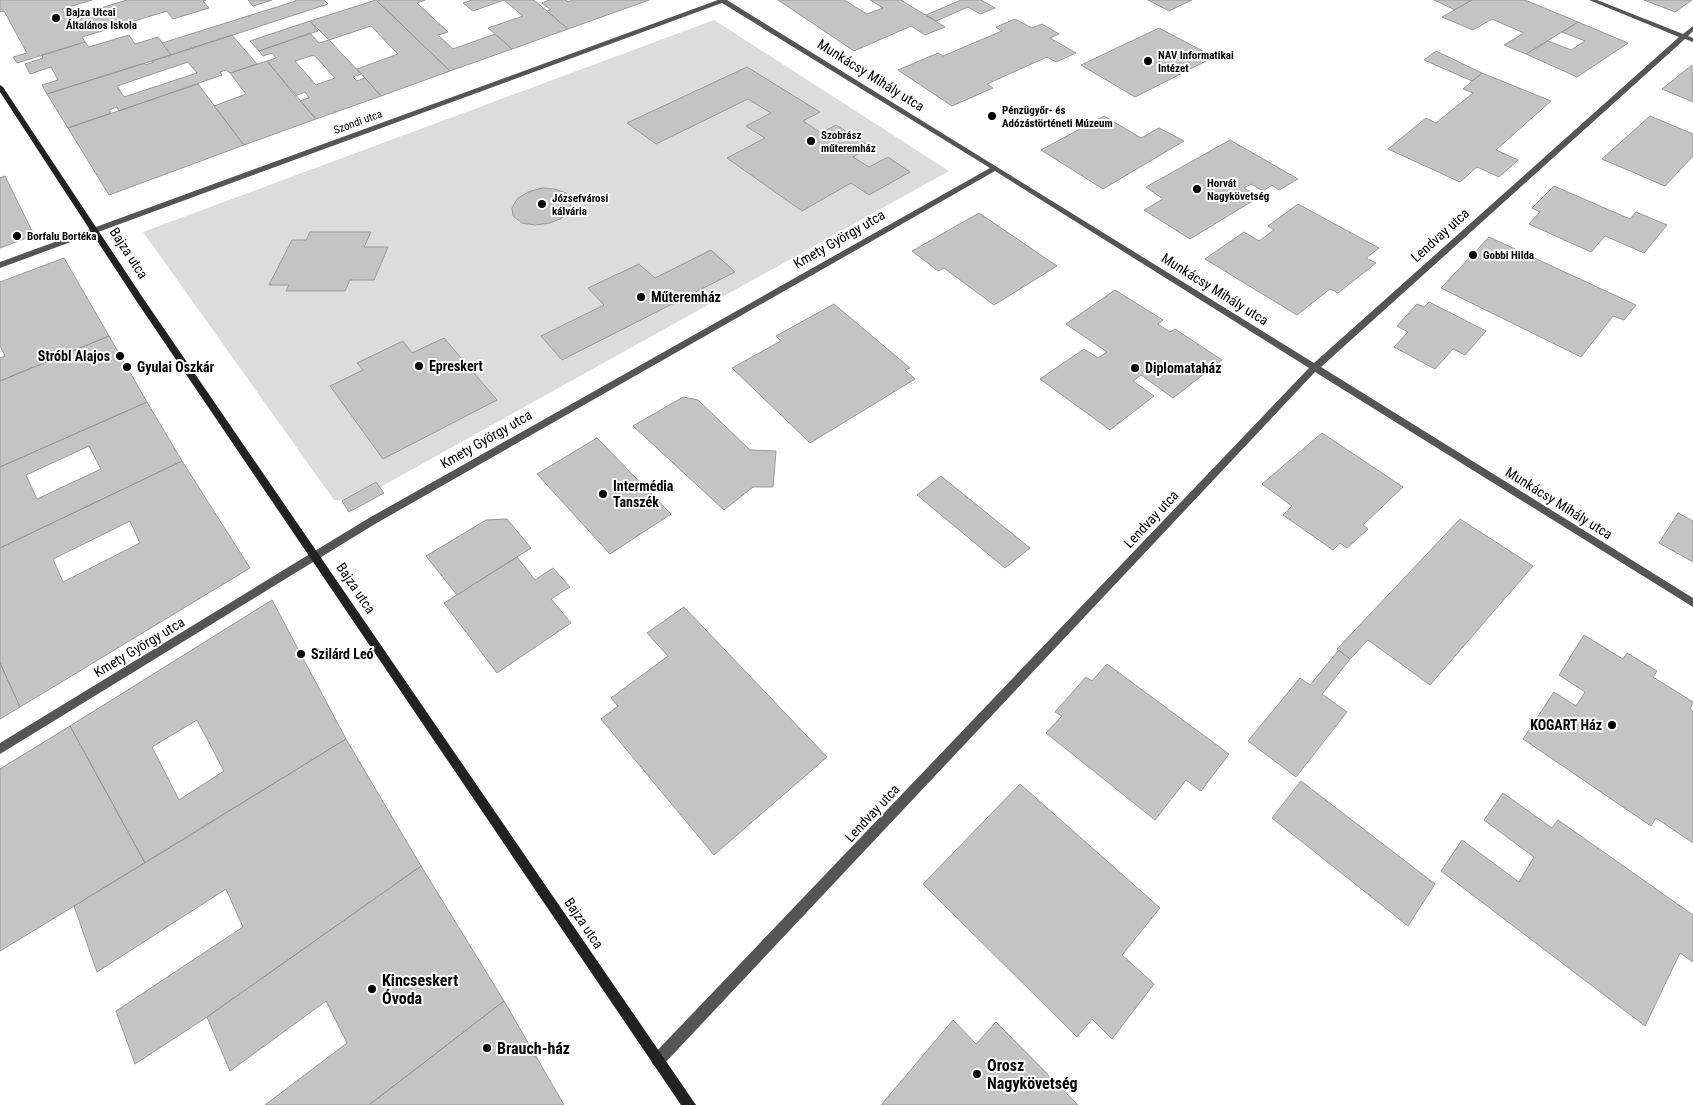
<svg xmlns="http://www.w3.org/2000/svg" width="1693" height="1105" font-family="'Roboto Condensed',sans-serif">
<rect width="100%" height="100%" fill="#fff"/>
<path fill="#dcdcdc" d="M714,20L949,171L357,500H334L143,232Z"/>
<path fill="#c4c4c4" stroke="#999" fill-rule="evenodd" d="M0,0H92L62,9L68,18L127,0H206L203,1L209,8L173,19L167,11L82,37L85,42L17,63L13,57L27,53L4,11L0,12Z
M248,0H272L253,6Z
M295,0H324L328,4L171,55L162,43L296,1Z
M376,0H425L417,3L448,32L438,35L453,49L495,34L512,49L450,71Z
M376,0L450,71L381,96L357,69L398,54L371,26L329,40L310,21Z
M472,0H534L568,29L512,49L488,28L523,16L504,0L473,11L463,3Z
M549,0H565L568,2L573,0H649L568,29L547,11L551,10L542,3Z
M778,0H844L867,14L883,8L870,0H901L945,27L925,35L911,26L854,51Z
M961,0H981L995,8L980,14L968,7L936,21L926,15Z
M1148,0H1192L1169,11Z
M1434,0H1472L1455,10Z
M1472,0H1525L1578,22L1526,54L1504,45L1524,33L1492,19L1473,30L1442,17Z
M1644,0H1692L1675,12Z
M1015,19L1032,28L1042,24L1059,34L1050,38L1076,53L1056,62L1047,57L987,84L993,88L952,106L898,70L938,53L943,56L1002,31L996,27Z
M310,21L318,31L259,51L250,41Z
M1578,22L1628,43L1577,77L1526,54L1548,41L1571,50L1585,41L1562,32Z
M1159,28L1214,57L1135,97L1081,65Z
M310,33L319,43L329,40L361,74L353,77L357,81L365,78L381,96L316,119L300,101L309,98L305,92L295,96L267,61L276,58L272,53L263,56L259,51ZM314,55L335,78L316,85L295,61Z
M129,35L135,44L158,37L171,55L47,94L42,85L58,80L51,67L30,74L25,64L43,58L42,55L85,42L89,47Z
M232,35L257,64L230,73L226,70L220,72L222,75L119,111L117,107L109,110L111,113L68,128L47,94L144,63L145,65L154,62L152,61ZM188,62L197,73L124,97L117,86Z
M1436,51L1482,73L1472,81L1424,60Z
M267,61L316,119L244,145L214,106L246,94L230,73Z
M1692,65L1693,102L1662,89Z
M747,67L820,112L803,121L821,133L836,125L871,147L853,157L869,167L888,157L910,172L869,195L851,183L802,211L727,158L765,138L746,126L771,113L748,99L656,144L627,123Z
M1482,73L1551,101L1496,150L1518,160L1499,177L1477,167L1460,182L1388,149L1426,118L1436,123L1473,93L1463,89Z
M198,84L244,145L109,195L68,128Z
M1104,116L1141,138L1159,128L1184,141L1103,189L1041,150Z
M1650,116L1693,134V156L1665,186L1602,159Z
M1230,140L1298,179L1279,190L1272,185L1263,191L1251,184L1244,188L1259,197L1190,239L1144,210L1163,199L1146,187Z
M5,176L34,235L0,248V178Z
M1554,186L1630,219L1636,212L1667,225L1644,253L1605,236L1591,252L1529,224L1540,212L1532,208Z
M542,188L555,189L566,193L571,201L570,210L562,218L550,223L535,225L522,223L513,216L512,208L517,199L528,192Z
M1298,204L1379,248L1366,258L1376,263L1338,293L1330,289L1297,315L1205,259L1244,232L1259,241L1274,230L1268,226Z
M979,213L1057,266L994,305L944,268L938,271L912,251Z
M310,232H371L364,247H388L374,280H350L345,291H286L289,285H269L292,240H306Z
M1489,237L1636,305L1624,320L1613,316L1581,357L1441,288Z
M711,250L735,272L562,360L541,336L604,305L588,288L639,264L655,278Z
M64,258L109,336L0,381V358L5,356L0,346V282Z
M1115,290L1163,320L1158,324L1170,332L1175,329L1222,360L1173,398L1141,375L1133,381L1154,396L1110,430L1040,379L1084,349L1098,358L1107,352L1066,324Z
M1429,302L1486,331L1465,355L1453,349L1435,369L1394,347L1408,332L1397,326L1417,304L1424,307Z
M834,304L910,368L905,370L915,379L810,443L732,368L781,341L776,336Z
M109,336L147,402L0,467V381Z
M444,338L497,400L383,459L330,386L363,370L357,363L403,341L412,353Z
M683,397L698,400L750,450L776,451L773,487H753L724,510L633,426Z
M147,402L182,461L0,548V467ZM89,446L101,469L37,499L26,475Z
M1322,433L1403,487L1363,525L1368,529L1347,548L1340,543L1333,550L1283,515L1292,506L1262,484Z
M597,438L671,514L610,554L537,474Z
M182,461L250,568L20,707L0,663V548ZM130,521L140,543L63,582L53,559Z
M941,476L1030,548L1005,568L917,495Z
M376,482L384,493L349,512L342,501Z
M1678,513L1693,521V562L1659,543Z
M507,519L531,548L457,595L426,556L486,520Z
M1460,519L1533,566L1430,685L1368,640L1350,659L1337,649Z
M517,557L535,580L553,568L570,587L551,599L571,623L497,673L444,603Z
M272,600L346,739L145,863L70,726ZM197,720L224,771L179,800L152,747Z
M684,607L827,757L714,855L601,719L618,706L611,698L668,656L647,633Z
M1584,635L1623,659L1627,653L1657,671L1653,677L1693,702L1690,709L1693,711V843L1656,818L1651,826L1523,739L1554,692L1576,706L1585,692L1559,675Z
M1339,650L1350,659L1322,694L1347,712L1296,777L1248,741L1300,678L1310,685Z
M0,663L20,707L0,719Z
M1107,664L1229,754L1201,791L1186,780L1155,820L1046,733L1062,716L1055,712L1086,677L1092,681Z
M70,726L145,863L0,951V769Z
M346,739L421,866L207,1017L135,1064L116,1011L243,927L226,889L97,972L74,906Z
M1301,781L1435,884L1408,926L1272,818Z
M1020,784L1160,908L1122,955L1154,984L1112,1039L1092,1019L1077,1037L923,884Z
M1503,793L1552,828L1558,820L1693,915V962L1680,953L1645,1026L1441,871L1462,840L1519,882L1534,857L1484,820Z
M421,866L504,1001L369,1105H265L347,1043L326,1001L230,1071L207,1017Z
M504,1001L564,1105H369Z
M953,1020L976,1044L996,1022L1078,1105H881Z"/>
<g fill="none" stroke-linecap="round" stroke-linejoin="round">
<path fill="#555" fill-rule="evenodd" d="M718,0H727L1314,363L1679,37L1589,0H1597L1683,34L1693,26V31L1688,36L1693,38V42L1685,39L1321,367L1693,598V607L1315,372L663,1065L658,1067L653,1065L651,1060L653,1055L1309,368L995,171L375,524L0,754V743L369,518L990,168L722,3L0,268V262Z"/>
<path fill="#222" fill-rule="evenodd" d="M0,85L3,87L143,298L696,1105H681L137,302L0,92Z"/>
</g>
<g fill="#000" stroke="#fff" stroke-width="2">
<circle cx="56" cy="18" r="5"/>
<circle cx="1148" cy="61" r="5"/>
<circle cx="992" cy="116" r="5"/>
<circle cx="811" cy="141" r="5"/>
<circle cx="1197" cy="189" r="5"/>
<circle cx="542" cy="204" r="5"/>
<circle cx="17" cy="236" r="5"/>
<circle cx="1473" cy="255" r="5"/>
<circle cx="641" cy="297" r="5"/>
<circle cx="120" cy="356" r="5"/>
<circle cx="419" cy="366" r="5"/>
<circle cx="127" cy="367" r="5"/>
<circle cx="1135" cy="368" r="5"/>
<circle cx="603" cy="494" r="5"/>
<circle cx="301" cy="654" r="5"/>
<circle cx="1612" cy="725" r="5"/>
<circle cx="372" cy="989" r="5"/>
<circle cx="487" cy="1048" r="5"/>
<circle cx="977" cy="1074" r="5"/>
</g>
<g text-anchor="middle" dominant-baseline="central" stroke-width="4" stroke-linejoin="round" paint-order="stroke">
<g font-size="11" font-weight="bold" fill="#000" stroke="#fff" text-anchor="start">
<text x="66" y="12">Bajza Utcai<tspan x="66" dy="13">Általános Iskola</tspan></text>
<text x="1158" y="55">NAV Informatikai<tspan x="1158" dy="13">Intézet</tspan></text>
<text x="1002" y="110">Pénzügyőr- és<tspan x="1002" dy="13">Adózástörténeti Múzeum</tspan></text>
<text x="821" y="135">Szobrász<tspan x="821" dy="13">műteremház</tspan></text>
<text x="1207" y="183">Horvát<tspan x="1207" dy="13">Nagykövetség</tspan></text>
<text x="552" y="198">Józsefvárosi<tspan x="552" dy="13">kálvária</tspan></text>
<text x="27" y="236">Borfalu Bortéka</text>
<text x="1483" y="255">Gobbi Hilda</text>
</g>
<g font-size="11" fill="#000" stroke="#fff">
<text transform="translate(358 122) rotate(-20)">Szondi utca</text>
</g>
<g font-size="14" fill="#000" stroke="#fff">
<text transform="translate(871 75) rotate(32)">Munkácsy Mihály utca</text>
<text transform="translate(1440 235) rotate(-42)">Lendvay utca</text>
<text transform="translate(839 239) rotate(-30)">Kmety György utca</text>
<text transform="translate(129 253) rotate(57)">Bajza utca</text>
<text transform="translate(1215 289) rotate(32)">Munkácsy Mihály utca</text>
<text transform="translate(486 439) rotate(-30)">Kmety György utca</text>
<text transform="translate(1559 503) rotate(32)">Munkácsy Mihály utca</text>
<text transform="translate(1151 519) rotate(-47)">Lendvay utca</text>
<text transform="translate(356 588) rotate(56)">Bajza utca</text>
<text transform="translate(139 647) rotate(-31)">Kmety György utca</text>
<text transform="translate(872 813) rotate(-47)">Lendvay utca</text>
<text transform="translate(584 923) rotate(56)">Bajza utca</text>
</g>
<g font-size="14" font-weight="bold" fill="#000" stroke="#fff" text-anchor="start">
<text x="651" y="297">Műteremház</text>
<text x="110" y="356" text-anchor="end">Stróbl Alajos</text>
<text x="429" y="366">Epreskert</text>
<text x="137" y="367">Gyulai Oszkár</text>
<text x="1145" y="368">Diplomataház</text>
<text x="613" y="486">Intermédia<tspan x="613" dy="16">Tanszék</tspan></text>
<text x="311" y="654">Szilárd Leó</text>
<text x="1602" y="725" text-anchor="end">KOGART Ház</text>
</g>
<g font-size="16" font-weight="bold" fill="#000" stroke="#fff" text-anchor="start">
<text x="382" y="980">Kincseskert<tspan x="382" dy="18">Óvoda</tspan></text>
<text x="497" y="1048">Brauch-ház</text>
<text x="987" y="1065">Orosz<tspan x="987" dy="18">Nagykövetség</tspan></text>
</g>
</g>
</svg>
